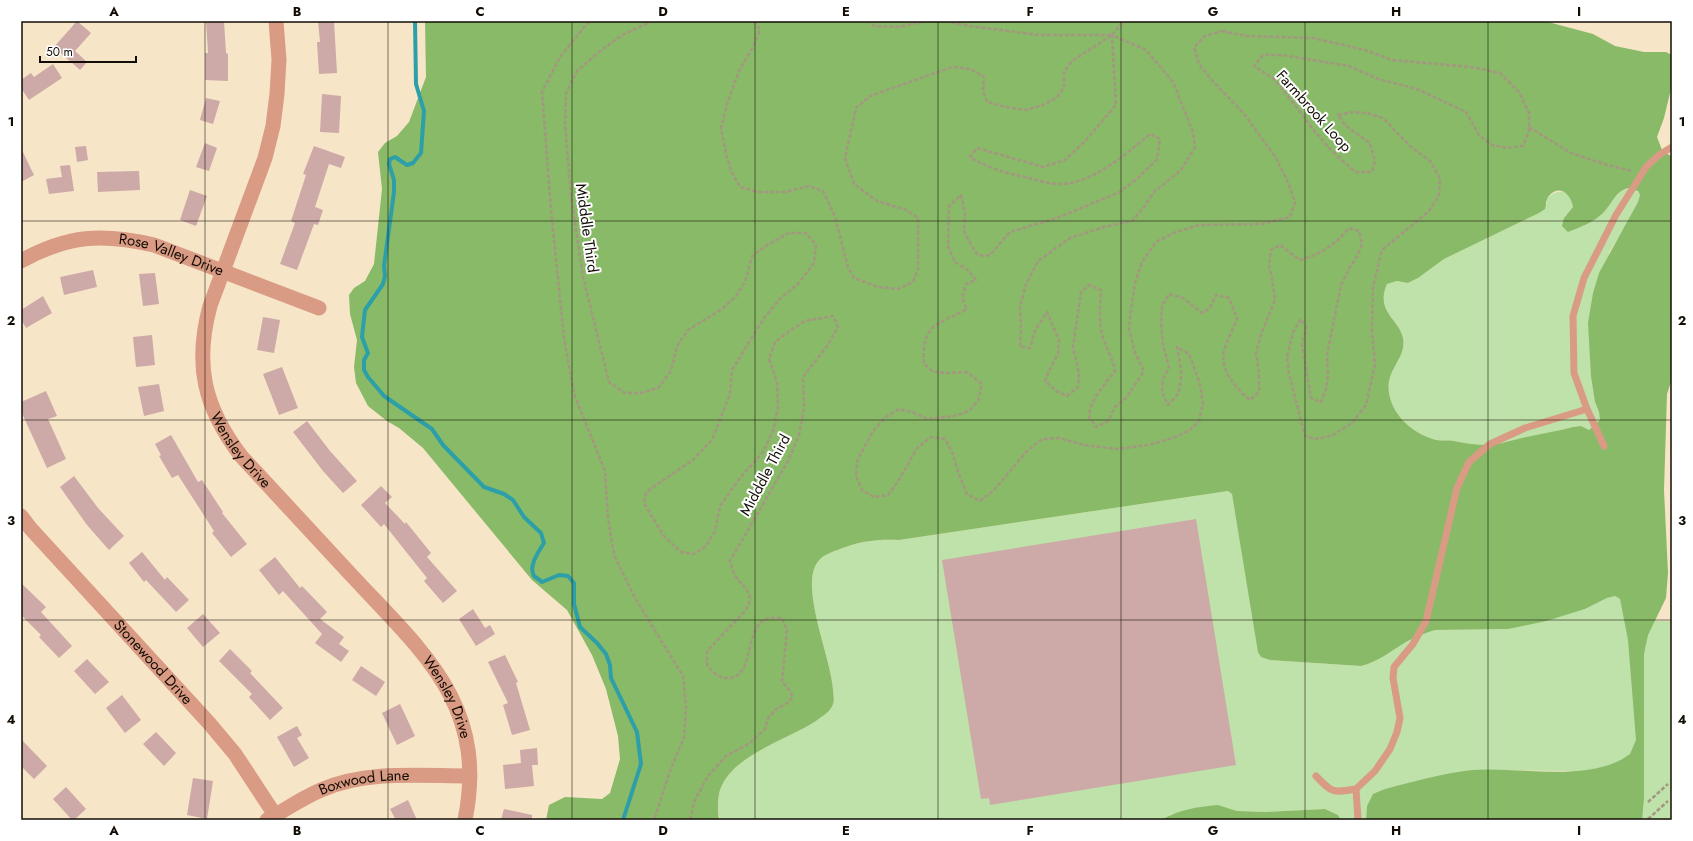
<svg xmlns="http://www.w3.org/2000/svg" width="1693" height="841" font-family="Jost,sans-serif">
<rect width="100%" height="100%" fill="#f7e5c8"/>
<path fill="#bee2a9" d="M1628,188L1637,190L1640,195L1638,202L1623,230L1609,253L1595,402L1599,412L1600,420L1589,430L1581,426L1573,427C1550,433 1526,439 1502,443C1486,447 1470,444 1454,441C1449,440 1442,441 1436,440C1414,434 1393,417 1389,393C1386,373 1400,363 1403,348C1408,321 1373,316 1387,284L1397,281L1408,283L1418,278L1444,259L1539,213L1547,203V198C1560,187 1571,190 1573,207L1564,218L1604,212C1611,203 1617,191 1628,188Z
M1228,491L1232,494L1261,657L1270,660L1361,666C1378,662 1391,651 1406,642C1415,637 1425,633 1435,630L1508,629L1585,609L1607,598L1615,596L1620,599L1625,621H1672V820H1601L1602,768L1584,771L1472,770L1385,789L1367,806L1366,820H1341L1338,815L1325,809L1265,812L1237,811L1218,805L1172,814L1161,820H720C718,811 717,799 720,790C732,755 787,740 816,721C822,716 831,712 833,704C835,700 833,694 833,689C831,658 800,588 817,563C822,555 832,552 840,549C860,541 878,539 899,540Z"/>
<path fill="#88ba68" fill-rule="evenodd" d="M425,21H1537L1548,22L1593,34L1615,46L1644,52H1666L1672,55V85L1664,118L1657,137L1662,150L1672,157V379L1667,394L1664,490L1668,573L1666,598L1648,635L1644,654V798L1642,820H1366L1367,806L1373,794L1385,789C1412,782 1444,773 1472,770C1519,766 1590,784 1630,754L1636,740L1628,640L1620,599L1615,596L1607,598L1585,609L1546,621L1508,629L1435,630C1425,633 1415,637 1406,642C1391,651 1378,662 1361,666L1270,660L1261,657L1258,652L1232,494L1228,491L899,540C878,539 860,541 840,549C832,552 822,555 817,563C800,588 831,658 833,689C833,694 835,700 833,704C831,712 822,716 816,721C787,740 732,755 720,790C717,799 718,811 719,820H546L549,805L565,797L602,799L610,793L620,759L618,736L606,689L592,655L567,610L532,580L423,448L399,428L387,421L368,406L356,383L354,367L357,340L350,314L349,295L354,288L365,281L374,264L382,189L378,152L385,143L397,136L409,122L426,77ZM1628,188L1638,191L1640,195L1638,202L1599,273L1593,293L1588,323L1591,376L1595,402L1599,412L1600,420L1589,430L1581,426L1573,427C1554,432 1533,435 1514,440C1510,441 1506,442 1502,443C1486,447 1470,444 1454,441C1449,440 1442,441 1436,440C1414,434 1393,417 1389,393C1386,373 1400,363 1403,348C1408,321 1373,316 1387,284L1397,281L1408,283L1418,278L1444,259L1539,213L1545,209C1546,206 1546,200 1548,197C1559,183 1571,194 1573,207L1564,218L1562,226L1568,232C1581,227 1594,222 1604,212C1612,203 1616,191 1628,188Z
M1218,805L1237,811L1265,812L1325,809L1338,815L1341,820H1161C1181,809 1196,807 1218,805Z"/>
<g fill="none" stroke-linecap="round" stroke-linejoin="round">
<path stroke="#2d9fa9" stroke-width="4" d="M415,21L416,84L424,111L421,153L413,163L407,165L395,157L390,159L389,164L394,180V192L384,266L385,276L383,284L365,310L362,337L368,353L364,360V370L368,377L384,396L432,429L443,445L484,487L504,494L513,500L524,517L541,533L544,543C539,551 528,566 534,576C536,578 540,580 542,582L559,575L568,576L574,583V604L580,627L597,643L606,654L610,665L611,678L637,732L641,764L623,820"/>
</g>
<path fill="#cda9a7" d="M77,21L91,33L75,51L87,62L80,70L54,47Z
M206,21H224L226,53L228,54V81L205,80V53H208Z
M318,21H334L337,73L319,74L317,42H320Z
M53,64L62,78L29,100L21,88V80L31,73L34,77Z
M322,94L341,96L339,133L320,132Z
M206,98L220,101L213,124L200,120Z
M205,143L217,148L209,171L196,167Z
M86,146L88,160L77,162L75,147Z
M314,146L345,157L341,168L329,164L315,207L323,210L318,225L314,224L297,270L280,264L295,223L291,221L306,175L303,174Z
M21,148L34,175L21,182Z
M70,165L74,191L49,194L46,179L62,177L60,166Z
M139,171L140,190L98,192L97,172Z
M190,190L207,196L196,226L180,220Z
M93,270L97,287L64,295L60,277Z
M155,273L159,304L143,306L139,274Z
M43,296L52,313L26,328L21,319V310Z
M263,317L280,320L274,353L257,350Z
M152,335L155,365L136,367L133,337Z
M282,367L298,408L279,415L263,374Z
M159,384L164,411L144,416L138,387Z
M46,391L57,416L48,419L66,459L47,468L21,411V402Z
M307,421L330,451L357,481L343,493L323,471L293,432Z
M171,435L198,482L202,480L223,512L222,513L247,544L231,557L212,533L214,531L178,475L172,478L159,456L161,455L155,444Z
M74,476L98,508L124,536L109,550L87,525L60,487Z
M381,486L392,497L385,503L405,524L406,522L431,553L427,557L457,591L443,603L424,581L427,578L384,524L381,527L361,505Z
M1196,519L1236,765L990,805L989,798L981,799L942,560Z
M142,552L165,580L167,577L189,600L176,612L146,580L144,582L129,563Z
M275,557L300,588L302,586L327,612L320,619L344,637L339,644L349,651L341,662L315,643L322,634L283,591L279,595L259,570Z
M21,583L46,607L41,612L72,646L59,658L39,637L41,635L21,615Z
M473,609L485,628L490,625L495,634L476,646L459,619Z
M203,614L220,633L203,647L187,628Z
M230,649L252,671L250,673L283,708L270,720L249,697L252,694L219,661Z
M505,655L518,682L516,683L530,730L512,735L503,705L508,703L488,662Z
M87,659L109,682L95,694L74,671Z
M361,666L385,682L376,696L352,680Z
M122,695L141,720L125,733L106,708Z
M400,704L415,736L397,745L382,713Z
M297,726L302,735L297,738L309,758L294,767L277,737Z
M156,732L176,753L164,766L143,744Z
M21,739L47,766L34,779L21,766Z
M537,748L538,765H532L534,786L505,789L503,765L521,763L520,750Z
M193,778L213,781L207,819L187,815Z
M66,787L86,809L74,820H72L53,799Z
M408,800L417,820H396L390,809Z
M504,809L532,815V820H501Z"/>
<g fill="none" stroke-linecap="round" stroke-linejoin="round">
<path stroke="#a49681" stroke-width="2.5" stroke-dasharray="4 2" stroke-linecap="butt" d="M589,21L560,57L542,92L551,210L564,338L574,394L605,471L608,518L614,555L635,598L683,676L686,707L684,738L671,768L654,820
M653,21L622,35L599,52L577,71L566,93L565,124L571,196L583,277L609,382L625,393H641L658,388L671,371L677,346L688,330L722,309L736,296L745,282L752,256L767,245L789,233H806L816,245L814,263L799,283L781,298L764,318L732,370L730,394L712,440L693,460L646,492L644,503L663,535L671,543L681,552L694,554L706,546L715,531L720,506L740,478L763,452L773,431L778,407L777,382L769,359L775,342L791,330L805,321L833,316L838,327L827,346L803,377L804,409L799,435L788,461L730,561C732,568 734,576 739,581C749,592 754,597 745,611L707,651V665C714,673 719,679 729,678C753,676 745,637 761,622C766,617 775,618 782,618L787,630L782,682L788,688L793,697L786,704L776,709L768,718L765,729L750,743L726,756L708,776L694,802L690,820
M754,21L760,30L753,47L739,71L727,104L721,128L726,154L732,173L740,187L758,192H785L809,186L823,191L835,217L848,267L854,278L878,287L898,289L913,282L918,269V218L906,210L877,201L854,184L845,158L856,108L870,96L952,67L971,69L984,77L983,91L987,102L1006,107L1026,110L1043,105L1056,98L1064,88V72L1072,61L1112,35H1039L970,26L943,21
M867,21L874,26L898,27L927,21
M1222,31L1247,36L1313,38L1365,50L1392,60L1471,67L1500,73L1519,92L1529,113V131L1523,146L1507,148L1492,145L1479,135L1466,112L1417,89L1378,79L1349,66L1282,55H1263L1254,66L1274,79L1291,100L1312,128L1330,149L1355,172H1372L1375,161L1370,143L1346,126L1338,115L1353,112L1367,113L1383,118L1410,146L1431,162L1440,179L1439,195L1429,211L1382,250L1373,287L1372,331L1375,365L1366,405L1352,423L1331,436L1315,439L1305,436L1289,374L1287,357L1293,332L1301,319L1306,327L1302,345L1311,398L1321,402L1326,389L1328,375L1327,355L1341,285L1351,265L1358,255L1362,243L1359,231L1349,228C1335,245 1321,254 1300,260L1280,245L1271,250L1269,265L1272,279L1275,300L1261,334L1256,353L1259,372V392L1250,400C1237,389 1219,370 1224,351C1227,340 1233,329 1237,319L1229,298L1216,295L1210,308L1202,313L1183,298L1169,294L1162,306L1161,323L1163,345L1169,367L1163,379L1162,392L1168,405C1170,402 1175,399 1177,395C1184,381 1180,361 1177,347L1189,354L1200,384L1203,404L1199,421L1190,430L1173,438L1148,445L1117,449L1084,445L1059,438L1042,439L1027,451L994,490L980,501L967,494L958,472L953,454L945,439L931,437L917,448L897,483L888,495L874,497L862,490L856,476L857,461L873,431L886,417L899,409L912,412L927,419L954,416L969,411L978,401L982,384L967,372L948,373L933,372L924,364C921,324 937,325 967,309L962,298L966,284L976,280L968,270L955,262L948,246L949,206L961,195L965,213L964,231L971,245L977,254L984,256L990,255L1010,232L1057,218L1120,192L1140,176L1157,159L1160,139L1150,134C1126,154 1091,185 1058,184C1047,184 1035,179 1025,177C1005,173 988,168 970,157L977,148L1043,167L1065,160L1086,140L1116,105L1112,35L1146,50L1173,82L1193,132L1195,147L1181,170L1155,191L1143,208L1132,221L1104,227L1070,238L1038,261L1026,284L1020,306L1021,329L1020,347L1030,348L1035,331L1047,312L1059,340L1058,354L1050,369L1045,381L1056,391L1067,396L1078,387L1079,373L1073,347L1081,292L1089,285L1101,290C1100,305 1099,320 1102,335C1106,348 1113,358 1115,371C1107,381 1085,406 1090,419C1092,421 1095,424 1096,427L1108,421L1115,407L1127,397L1144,371L1135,353L1129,329L1131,310L1135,283L1142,262L1156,242L1176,232L1199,225L1262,224L1290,217L1295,202L1288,182L1276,158L1245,115L1210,78L1199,64L1194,47L1205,36Z
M1112,35L1123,21
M1529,127L1571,153L1607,165L1632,171
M1648,802L1668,784
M1648,819L1668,801"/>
<path stroke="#da9b84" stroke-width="7" d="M1604,446L1587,409L1574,373L1573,316L1584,278L1616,215L1646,167L1659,155L1672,147
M1316,776C1332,793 1333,793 1356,789
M1358,820L1356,789L1375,771L1390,749L1397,732L1400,718L1393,678L1394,667L1413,644L1426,621L1457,488L1469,462L1490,444L1525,428L1587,409"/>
<g stroke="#da9b84" stroke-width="15">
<path id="s1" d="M276,21L279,60L277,94L273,126L265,158L210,306C194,365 204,407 241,456C278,496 316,537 354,578C424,653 488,706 465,820"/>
<path id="s2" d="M21,261C68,235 102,233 154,245L319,308"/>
<path id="s3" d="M21,516L31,529L209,723L235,754L275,815"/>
<path id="s4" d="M267,820C285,810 302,798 321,790C367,770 421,776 470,776"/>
</g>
</g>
<path fill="none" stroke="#120c04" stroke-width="1" stroke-opacity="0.55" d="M205,21V820M388,21V820M572,21V820M755,21V820M938,21V820M1121,21V820M1305,21V820M1488,21V820M21,221H1672M21,420H1672M21,620H1672"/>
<g text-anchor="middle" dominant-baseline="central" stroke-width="4" stroke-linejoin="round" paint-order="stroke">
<g font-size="15" fill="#120c04" stroke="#fff">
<text transform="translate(1314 111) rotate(48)">Farmbrook Loop</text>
<text transform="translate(587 228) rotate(82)">Midddle Third</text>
<text stroke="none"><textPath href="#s2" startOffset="157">Rose Valley Drive</textPath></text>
<text stroke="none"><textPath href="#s1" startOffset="451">Wensley Drive</textPath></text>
<text transform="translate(765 475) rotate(-62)">Midddle Third</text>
<text stroke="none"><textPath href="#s3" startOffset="197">Stonewood Drive</textPath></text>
<text stroke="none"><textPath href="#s1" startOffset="775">Wensley Drive</textPath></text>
<text stroke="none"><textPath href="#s4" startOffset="106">Boxwood Lane</textPath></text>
</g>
</g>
<rect width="1693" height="841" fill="none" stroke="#ffffff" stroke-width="44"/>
<path d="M40 56v6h96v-6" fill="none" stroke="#120c04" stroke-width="2"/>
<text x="46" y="56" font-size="12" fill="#120c04" stroke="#ffffff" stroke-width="3" paint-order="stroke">50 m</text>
<rect x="22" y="22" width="1649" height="797" fill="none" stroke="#120c04" stroke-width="1.5"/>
<g font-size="13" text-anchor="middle" font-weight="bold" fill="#120c04">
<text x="114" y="16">A</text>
<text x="297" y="16">B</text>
<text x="480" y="16">C</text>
<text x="663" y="16">D</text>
<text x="846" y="16">E</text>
<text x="1030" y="16">F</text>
<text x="1213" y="16">G</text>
<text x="1396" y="16">H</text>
<text x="1579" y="16">I</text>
<text x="11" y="126">1</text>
<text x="1682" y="126">1</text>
<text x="11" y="325">2</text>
<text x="1682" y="325">2</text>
<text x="11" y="525">3</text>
<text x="1682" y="525">3</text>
<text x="11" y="724">4</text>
<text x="1682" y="724">4</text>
<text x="114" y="835">A</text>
<text x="297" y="835">B</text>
<text x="480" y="835">C</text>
<text x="663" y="835">D</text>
<text x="846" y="835">E</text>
<text x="1030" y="835">F</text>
<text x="1213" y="835">G</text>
<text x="1396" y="835">H</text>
<text x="1579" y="835">I</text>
</g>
</svg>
